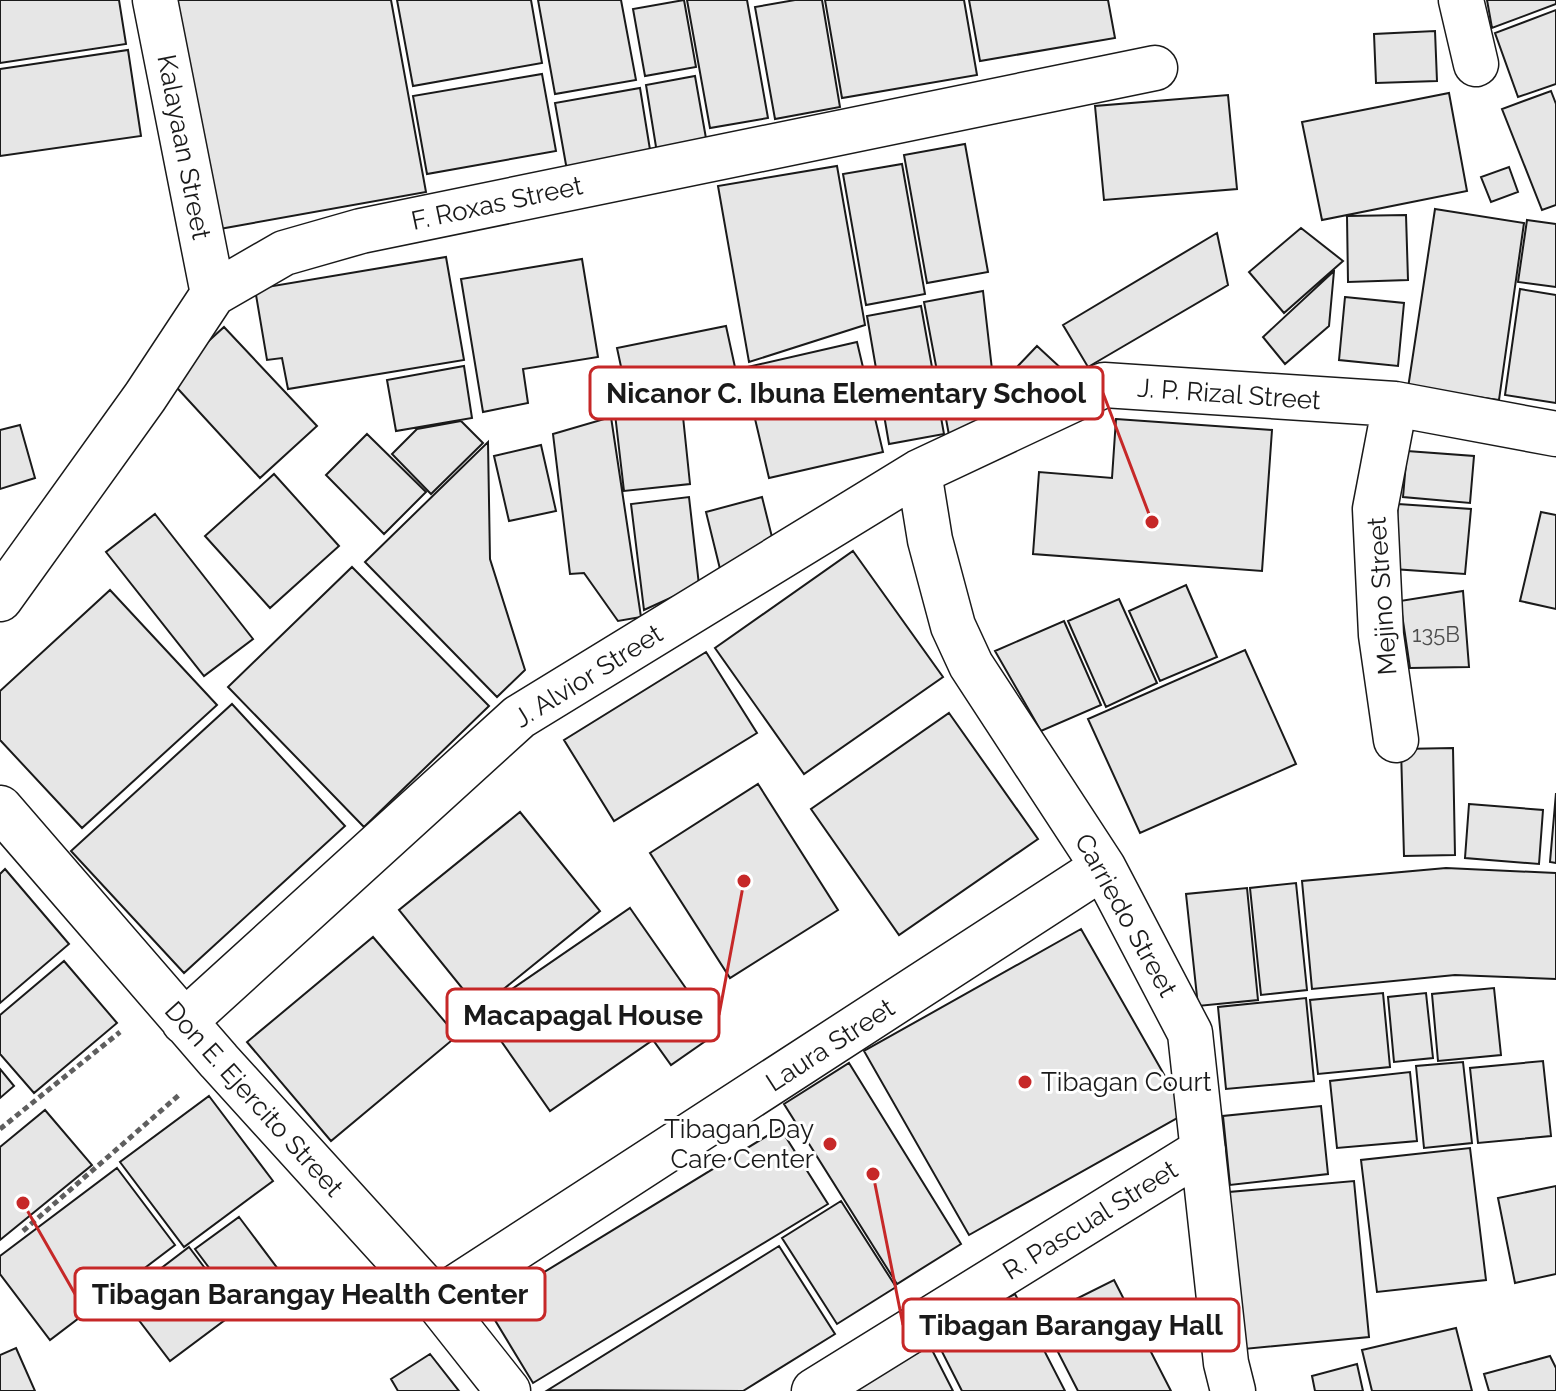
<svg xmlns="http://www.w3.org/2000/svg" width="1556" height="1391" font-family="Raleway,sans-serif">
<rect width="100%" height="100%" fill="#fff"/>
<path fill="#e6e6e6" stroke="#1a1a1a" stroke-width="2" d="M0,0H119L126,44L0,63Z
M173,0H391L426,192L214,230Z
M397,0H531L542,63L413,86Z
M538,0H621L636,80L555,94Z
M684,0L696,67L645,76L633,9Z
M687,0H747L768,118L710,128Z
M795,0H822L840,107L775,119L755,7Z
M825,0H964L977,75L842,98Z
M969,0H1108L1115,38L980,61Z
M1487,0H1556V4L1492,28Z
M1556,10V84L1518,97L1495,33Z
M1435,31L1437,81L1376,83L1374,34Z
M128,50L141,136L0,156V69Z
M542,74L556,151L427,174L413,96Z
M695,76L707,144L657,153L646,85Z
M640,88L652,162L568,176L555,103Z
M1551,91L1556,104V205L1542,210L1502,109Z
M1449,93L1467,191L1322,220L1302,122Z
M1228,95L1237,189L1104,200L1095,106Z
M965,144L988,272L927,283L904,155Z
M902,164L925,294L866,305L843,174Z
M837,166L865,325L749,362L718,186Z
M1509,167L1518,192L1491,202L1481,177Z
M1435,209L1524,223L1499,400L1408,388Z
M1406,215L1408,280L1348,282L1347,216Z
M1527,220L1556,224V287L1518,282Z
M1301,228L1343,261L1284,313L1249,272Z
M1217,233L1228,285L1088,367L1063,325Z
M446,257L464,360L288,389L282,358L267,360L255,289Z
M582,259L598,357L523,369L528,403L483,412L461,279Z
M1334,271L1329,326L1285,364L1263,337Z
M1520,289L1556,295V403L1505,395Z
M983,291L998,422L949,435L924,302Z
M1345,297L1404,303L1398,366L1339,360Z
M921,306L944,434L889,444L867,316Z
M726,326L738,381L629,404L617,348Z
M224,327L317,426L260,478L168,378Z
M857,342L883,452L769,478L743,368Z
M1037,346L1064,371L1021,415L995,390Z
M464,366L472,418L396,431L387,380Z
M682,407L690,484L624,491L615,414Z
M611,417L641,617L618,621L584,573L570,574L553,434Z
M1116,419L1272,430L1262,571L1033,554L1039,472L1112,478Z
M461,421L483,443L431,494L392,454L417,429Z
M20,425L35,478L0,489V430Z
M367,434L426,492L384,534L326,475Z
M488,442L490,559L525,670L497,697L365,562Z
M541,445L556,511L509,521L494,456Z
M1407,451L1474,456L1470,503L1403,497Z
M274,474L339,546L270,608L205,536Z
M689,497L699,585L644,610L631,504Z
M762,497L773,541L722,577L706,512Z
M1398,504L1471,509L1465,574L1393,569Z
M1541,512L1556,515V609L1520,601Z
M155,514L253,639L204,676L106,552Z
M853,551L943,677L804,774L715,648Z
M352,567L489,706L364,827L228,687Z
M1186,585L1217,657L1160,681L1129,611Z
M110,590L217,705L82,828L0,740V691Z
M1463,591L1469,667L1410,668L1400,601Z
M1119,599L1157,683L1106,707L1068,621Z
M1064,621L1101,705L1041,731L995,651Z
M1245,650L1296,764L1140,833L1088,719Z
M706,652L757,733L614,821L564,740Z
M232,704L345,826L184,973L71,851Z
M949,713L1038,839L899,935L811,809Z
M1453,748L1455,855L1404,856L1401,749Z
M758,784L838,910L730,978L650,853Z
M1556,793V863L1550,862Z
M1469,804L1543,810L1539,864L1465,858Z
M520,812L600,911L479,1009L399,910Z
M1446,868L1556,873V979L1455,975L1312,989L1302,881Z
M5,869L69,944L0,1003V874Z
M1296,883L1307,990L1261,995L1250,888Z
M1247,888L1258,1000L1198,1006L1186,894Z
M630,908L717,1033L671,1065L653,1040L550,1111L480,1011Z
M1081,929L1186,1113L969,1235L864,1051Z
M373,937L457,1036L331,1141L247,1042Z
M64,961L117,1023L34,1093L0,1054V1015Z
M1494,988L1501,1055L1438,1061L1432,994Z
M1383,993L1390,1067L1318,1074L1310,1000Z
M1426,993L1433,1058L1394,1062L1388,997Z
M1306,998L1314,1081L1226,1089L1218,1007Z
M1543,1061L1551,1136L1478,1143L1470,1068Z
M1463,1062L1472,1143L1424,1148L1416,1066Z
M849,1063L961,1244L897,1284L784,1104Z
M0,1069L14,1086L0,1098Z
M1410,1072L1417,1141L1337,1148L1330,1081Z
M209,1096L273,1181L184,1247L120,1162Z
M1321,1106L1328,1174L1230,1185L1223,1116Z
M45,1110L92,1165L0,1240V1147Z
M780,1128L828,1204L533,1383L487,1307Z
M1470,1148L1486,1280L1377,1292L1361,1160Z
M117,1168L175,1245L50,1340L0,1274V1256Z
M1354,1181L1369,1337L1244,1349L1229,1192Z
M1556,1186V1274L1515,1283L1498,1198Z
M841,1201L896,1287L837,1324L782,1238Z
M239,1217L281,1273L237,1305L195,1249Z
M779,1246L835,1334L743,1391L548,1390Z
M189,1247L237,1311L170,1361L122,1298Z
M1114,1280L1171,1391H1078L1040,1317Z
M1015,1294L1065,1391H962L933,1334Z
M1456,1328L1472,1391H1372L1362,1350Z
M930,1346L953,1391H845Z
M16,1348L35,1391H0V1355Z
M430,1354L459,1391H398L391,1379Z
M1550,1356L1556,1368V1391H1489L1484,1374Z
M1357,1364L1363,1391H1315L1312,1376Z"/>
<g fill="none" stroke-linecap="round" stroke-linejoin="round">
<g stroke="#1a1a1a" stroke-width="47">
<path id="street" d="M155,0L213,294
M1461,0L1476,64
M1395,404L1375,509L1381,635L1396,740
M919,472L930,540L953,626L971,665L1103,867L1190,1033L1226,1363L1233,1391
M0,599L145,397L213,294L284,253L361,231L1155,68
M0,808L219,1061L436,1300L508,1391
M184,1022L519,717L919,472L1104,385L1395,404L1556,434
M436,1300L1103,867
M814,1391L1203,1150"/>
</g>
<path stroke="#5f5f5f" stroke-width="5" stroke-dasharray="6 4" stroke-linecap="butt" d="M0,1129L120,1032
M23,1231L179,1095"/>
<use href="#street" stroke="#fff" stroke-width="44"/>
</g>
<g fill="#c62828" stroke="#fff" stroke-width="3">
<circle cx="1025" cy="1082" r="8"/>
<circle cx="830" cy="1144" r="8"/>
</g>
<g text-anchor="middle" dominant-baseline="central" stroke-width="6" stroke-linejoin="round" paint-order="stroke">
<g font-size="22" fill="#4d4d4d">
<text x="1436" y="634">135B</text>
</g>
<g font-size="26" fill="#1a1a1a" stroke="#fff">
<text transform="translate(184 147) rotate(79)">Kalayaan Street</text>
<text transform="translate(497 203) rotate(-12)">F. Roxas Street</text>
<text transform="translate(1229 394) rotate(4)">J. P. Rizal Street</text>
<text transform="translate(1382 596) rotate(-94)">Mejino Street</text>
<text transform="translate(588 676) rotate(-32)">J. Alvior Street</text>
<text transform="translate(1126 915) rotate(61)">Carriedo Street</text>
<text transform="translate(830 1045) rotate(-33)">Laura Street</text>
<text transform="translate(254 1099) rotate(48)">Don E. Ejercito Street</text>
<text transform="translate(1090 1220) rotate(-32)">R. Pascual Street</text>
</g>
<g font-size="26" fill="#1a1a1a" stroke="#fff" text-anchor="start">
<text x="1041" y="1082">Tibagan Court</text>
<text x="814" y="1129" text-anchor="end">Tibagan Day<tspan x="814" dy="30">Care Center</tspan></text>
</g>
</g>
<path fill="none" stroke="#c62828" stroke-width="3" d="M1152 522L1103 393M744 881L719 1015M23 1203L75 1294M873 1174L903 1325"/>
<g fill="#c62828" stroke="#fff" stroke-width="3">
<circle cx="1152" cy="522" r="8"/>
<circle cx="744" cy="881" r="8"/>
<circle cx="23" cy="1203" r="8"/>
<circle cx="873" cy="1174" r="8"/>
</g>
<g fill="#fff" stroke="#c62828" stroke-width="3">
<rect x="590" y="367" width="513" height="52" rx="8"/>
<rect x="447" y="989" width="272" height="52" rx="8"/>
<rect x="75" y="1268" width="470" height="52" rx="8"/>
<rect x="903" y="1299" width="336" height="52" rx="8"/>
</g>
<g font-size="28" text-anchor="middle" font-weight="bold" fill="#1a1a1a">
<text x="846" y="403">Nicanor C. Ibuna Elementary School</text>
<text x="583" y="1025">Macapagal House</text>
<text x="310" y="1304">Tibagan Barangay Health Center</text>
<text x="1071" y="1335">Tibagan Barangay Hall</text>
</g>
</svg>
